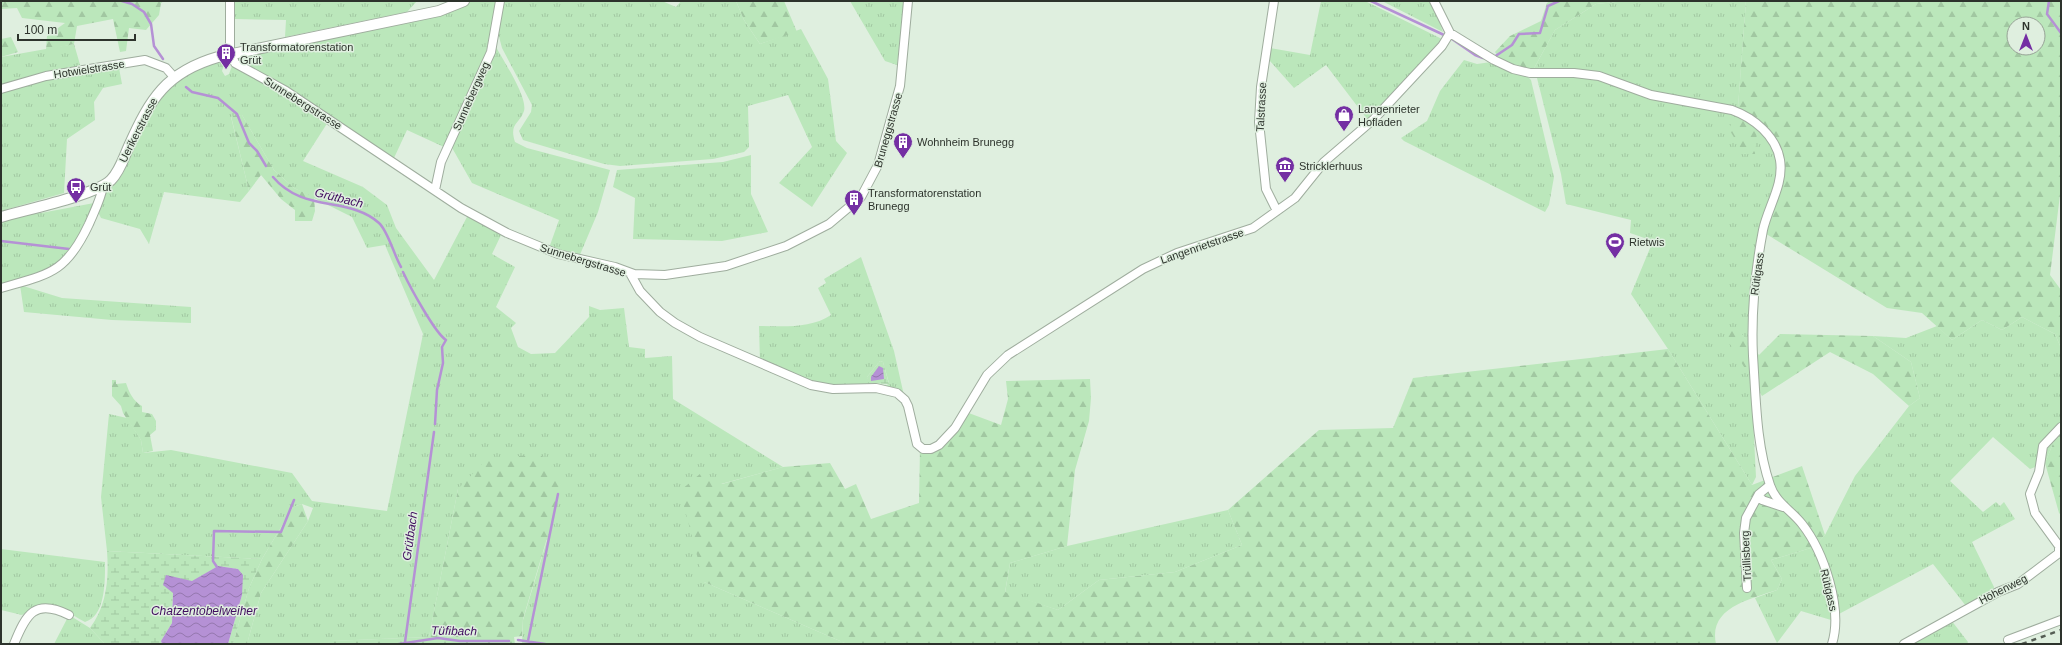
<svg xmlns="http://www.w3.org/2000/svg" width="2062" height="645" font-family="Helvetica,sans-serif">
<defs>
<pattern id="grass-tufts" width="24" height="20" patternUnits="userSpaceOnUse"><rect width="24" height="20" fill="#bbe7bb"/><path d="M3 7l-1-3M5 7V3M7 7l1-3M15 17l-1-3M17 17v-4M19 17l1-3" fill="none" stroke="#a1c7a1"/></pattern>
<pattern id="forest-firs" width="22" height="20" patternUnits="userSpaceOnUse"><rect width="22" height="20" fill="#bbe7bb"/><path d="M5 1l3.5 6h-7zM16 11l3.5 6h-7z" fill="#a1c7a1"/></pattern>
<pattern id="wetland-marsh" width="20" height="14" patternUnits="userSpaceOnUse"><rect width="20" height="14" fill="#bbe7bb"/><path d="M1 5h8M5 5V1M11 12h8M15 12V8" fill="none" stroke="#a1c7a1"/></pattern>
<pattern id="water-waves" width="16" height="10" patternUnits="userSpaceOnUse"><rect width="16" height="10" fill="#b591d5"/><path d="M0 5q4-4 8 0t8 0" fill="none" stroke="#9477ad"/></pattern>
</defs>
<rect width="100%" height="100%" fill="#dfefdf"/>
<path fill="url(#grass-tufts)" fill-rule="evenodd" d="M234,1H417L407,12L285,37L286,20L234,19Z
M471,1H497L485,57L444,147L407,130L394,158L287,88L238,60V57L457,9Z
M502,1H662L676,7L681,1H736L744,20L760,44L801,29L828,79L836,141L847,153L812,207L779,183L812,147L788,95L748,106L749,147L744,152L713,159L620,166L604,164L523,140L519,131L531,112L532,105L502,48L497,29Z
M843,1H905L897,65L885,61L850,1Z
M1321,1H1365L1442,39L1440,43L1367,119L1326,65L1294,88L1269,60L1270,48L1310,55Z
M1382,1H1432L1443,32Z
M1626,1H1746L1738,107L1669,97L1643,90L1610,76L1532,72L1555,30L1596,4Z
M74,44L81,68L1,86V57Z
M495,45C502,59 528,97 524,111C519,125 509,123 515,142L527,148L610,170L598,212L579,257L549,248L559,220L472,183L451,146Z
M1464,60L1477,64L1491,62L1527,76L1531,80L1554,177L1549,205L1545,212L1404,141L1401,138L1427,121L1440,91Z
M225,62L222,71L225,76L229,74L232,66L278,89L328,122L303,161L363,187L387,205L396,228L434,280L468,215L502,233L492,254L515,267L496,307L516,323L511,328L518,347L531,354L555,353L589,317V306L600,310L624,308L629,347L645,349V358L672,356L673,399L783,467L721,484L704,582L847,644H522L523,620L547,540L458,489L429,637L331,641L326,644H247L261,593L308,521L313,508L302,504L293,507L262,559L107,551L101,497L109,414L127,418L141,440L143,453L171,450L292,473L312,501L387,511L423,334L385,245L367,248L352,217L294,188L274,170L242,115L231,117L249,191L240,202L164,192L149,244L140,229L101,218L98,212L105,191L115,184L123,173L155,103L184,76L213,63Z
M119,68L122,84L103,88L94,102L95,120L67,139L64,193L1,211V92L22,84Z
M1582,75L1758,120L1778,140C1774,150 1782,157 1780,166C1767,225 1746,282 1749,343L1736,328L1751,378L1756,477L1752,485L1668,349L1631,294L1653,241L1630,233L1631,220L1566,204L1561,174L1537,78L1541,76Z
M751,155V194L768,232L722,241L633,239L635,198L613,187L617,170L723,162Z
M94,203L69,256L43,272L1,285V221L36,211L41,213Z
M861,257L894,351L905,400L897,393L833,389L760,363L759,326C783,326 810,329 831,315L818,288L826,283L824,279ZM880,361L883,362L889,383L887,385L870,384L867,377Z
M20,285L62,298L191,307V323L112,320L24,312Z
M2022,317L2055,334L2061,348V424L2045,463L2030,469L1993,437L1950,481L1983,512L1996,502L2000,506L2004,502L2015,519L1972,542L1994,587L1993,591L1966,606L1933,564L1837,615L1831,620L1801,611L1777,643L1755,598L1777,590L1782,579L1771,560L1814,547L1825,535L1855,476L1909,406L1920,398L1911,362L1873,336L1906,338L1937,326L1952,340L1982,320L2002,330Z
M1228,510L1242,545L1175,572L1099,580L1058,610L1005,593L1010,563L1067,546Z
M1,549L105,562C105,580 106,616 85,622C58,607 51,596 22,615L1,610Z
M69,615L90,628L105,644H54Z
M1951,620L1968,642L1967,644H1908Z"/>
<path fill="url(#forest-firs)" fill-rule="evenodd" d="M1,1H164L161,3L159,15L146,30L129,28L126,51L120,52L113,19L77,26L74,44L46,50L47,36L65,23L22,18L17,8L1,9Z
M736,1H784L797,32L760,44L744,20Z
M1550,1H1626L1596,4L1555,30L1532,72L1501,60L1495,52L1510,36L1541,21L1547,3Z
M1746,1H2061V187L2050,275L2061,290V348L2055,334L2022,317L2002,330L1982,320L1952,340L1922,313L1887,308L1763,232L1780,169L1778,140L1758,120L1755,154H1744L1729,129L1738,107ZM2014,24H2038V48H2014Z
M11,37L18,52L1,57V39Z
M242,115L274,170L294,188L314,197L315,211L312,221H295V210L281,199L261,175L249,191L231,116Z
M1736,327L1759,355L1780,334L1873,336L1911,362L1920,398L1909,406L1873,374L1830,352L1762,396L1725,336Z
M1668,349L1752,485L1802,466L1825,535L1814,547L1771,560L1782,579L1777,590C1751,599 1708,607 1716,644H847L704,582L680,491L701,473L722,484L783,467L830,463L845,489L856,484L871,519L919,503L920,448H934L966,412L1001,425L1008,399L1006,381L1090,379L1091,398L1089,421L1075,470L1067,546L1010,563L1005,592L1058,610L1099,580L1175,572L1242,545L1228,510L1319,430L1393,428L1413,378Z
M112,380H116V384L126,383C129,392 133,401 142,406V412L152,414L156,421V430L150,435L153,451L143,453L141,440L123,413L121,406L112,396Z
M2061,424V515L2059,513L2045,463Z
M540,454L564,481L523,619L522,636L514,637L515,644H326L330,641L429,637L458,489L487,459Z
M302,504L308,521L261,593L247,644H233L249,588L262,559L293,507Z"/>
<path fill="url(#wetland-marsh)" d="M880,361L883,362L889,384L868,383L867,377Z
M107,551L262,559L249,588L233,644H228L242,595L238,569L218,566L173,593L172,623L161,641L162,644H105L90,628C107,605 109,579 107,551Z"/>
<path fill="url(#water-waves)" d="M879,366L883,368L884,379L871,381V377Z
M218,566L238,569L243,575L242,595L228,644H162L161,641L172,623L173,593L163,585L166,575L192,581Z"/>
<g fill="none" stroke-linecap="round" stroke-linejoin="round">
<path stroke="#b591d5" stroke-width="2.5" d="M122,1L132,4L144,12L151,24L154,46L163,59
M1371,1L1444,35
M2049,1L2047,14L2061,33
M1452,39L1475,55L1483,58
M1494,57L1512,45L1519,34L1540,33L1548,6L1559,1
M186,87L192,92L218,98L237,114L249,143L257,151L266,166
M273,177C303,213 349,196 379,223C388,231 394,255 401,267
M1,241L69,249
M403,272C410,287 435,333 446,340L442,347L443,363L437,390L435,424
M217,567L213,561L214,531L281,532L294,500
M518,640L545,644
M528,641L558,494
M405,642L434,432
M399,644L438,638L460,641H509"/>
<g stroke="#9fad9e" stroke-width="10">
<path id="minor" d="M230,1V50L235,63L286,91L461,208L507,233L558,254L615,267L634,274L665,275L726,266L786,246L829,224L861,197L878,165L900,86L908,1
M1274,1L1261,87L1259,122L1266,189L1277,211
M1434,1L1450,33L1494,60L1513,69L1530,73H1574L1599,76L1651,95L1732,110C1754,118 1776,136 1780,160C1784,184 1768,207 1763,230C1755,272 1751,314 1753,356C1756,399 1756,444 1770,485C1776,503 1791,510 1802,524C1824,552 1843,609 1832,644
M1,89L46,76L145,60L166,68L174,77
M435,190L441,162L491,52L500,1
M630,273L640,291L660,312L675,323L700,337L811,385L833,389L876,388L897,393L905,400L908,406L917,444L923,449H931L939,445L955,428L987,375L1008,355L1143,269L1177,253L1253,228L1295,198L1324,162L1374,119L1442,46L1450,33
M1,288C50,274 66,273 89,224C94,212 101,199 103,186
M1759,494L1762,500L1783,507
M1747,588L1744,533L1746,518L1759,494L1770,485
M2008,640L2061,620
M14,644C26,614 35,598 69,615
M1904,644L1998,592L2018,584L2059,553V546L2035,513L2030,494L2039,472L2043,446L2061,427"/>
</g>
<g stroke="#9fad9e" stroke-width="12">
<path id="tertiary" d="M1,217C24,210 96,195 111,180C120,171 124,157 129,146C150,99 166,72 218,57L439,11L464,1"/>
</g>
<use href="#minor" stroke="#fff" stroke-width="8"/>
<use href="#tertiary" stroke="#fff" stroke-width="10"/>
<path stroke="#555d54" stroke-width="2.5" stroke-dasharray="5 5" stroke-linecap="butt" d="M2022,644L2061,630"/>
</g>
<defs>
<g id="building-pin" transform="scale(1)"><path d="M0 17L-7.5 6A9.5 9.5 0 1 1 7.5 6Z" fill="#742fa3" stroke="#dfefdf"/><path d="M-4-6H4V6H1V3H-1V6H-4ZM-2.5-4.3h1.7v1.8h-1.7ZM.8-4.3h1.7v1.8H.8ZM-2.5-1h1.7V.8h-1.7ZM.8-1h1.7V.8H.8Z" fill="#fff"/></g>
<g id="shop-pin" transform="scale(1)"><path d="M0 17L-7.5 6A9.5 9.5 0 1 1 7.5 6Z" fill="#742fa3" stroke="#dfefdf"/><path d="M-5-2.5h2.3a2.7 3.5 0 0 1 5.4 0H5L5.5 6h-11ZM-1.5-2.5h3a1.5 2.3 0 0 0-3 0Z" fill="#fff"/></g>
<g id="museum-pin" transform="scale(1)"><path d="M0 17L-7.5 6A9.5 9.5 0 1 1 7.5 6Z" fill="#742fa3" stroke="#dfefdf"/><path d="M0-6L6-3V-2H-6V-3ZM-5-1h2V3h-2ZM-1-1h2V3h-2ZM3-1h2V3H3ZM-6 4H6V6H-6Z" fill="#fff"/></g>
<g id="bus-pin" transform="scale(1)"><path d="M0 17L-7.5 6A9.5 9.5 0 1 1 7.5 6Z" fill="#742fa3" stroke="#dfefdf"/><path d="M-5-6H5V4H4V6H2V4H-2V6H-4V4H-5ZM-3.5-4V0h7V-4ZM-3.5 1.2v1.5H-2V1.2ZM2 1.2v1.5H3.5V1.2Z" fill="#fff"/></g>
<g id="stadium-pin" transform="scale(1)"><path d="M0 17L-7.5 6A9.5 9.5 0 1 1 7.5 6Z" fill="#742fa3" stroke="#dfefdf"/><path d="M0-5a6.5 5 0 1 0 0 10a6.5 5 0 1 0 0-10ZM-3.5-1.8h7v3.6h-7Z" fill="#fff"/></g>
</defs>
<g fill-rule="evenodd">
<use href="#building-pin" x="226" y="53"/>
<use href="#shop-pin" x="1344" y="115"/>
<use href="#building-pin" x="903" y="142"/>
<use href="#museum-pin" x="1285" y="166"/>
<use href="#bus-pin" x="76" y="187"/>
<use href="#building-pin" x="854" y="199"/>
<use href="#stadium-pin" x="1615" y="242"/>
</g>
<g text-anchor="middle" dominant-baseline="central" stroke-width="3" stroke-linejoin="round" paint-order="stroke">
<g font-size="11" fill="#2d332c" stroke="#dfefdf" text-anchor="start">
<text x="240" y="47">Transformatorenstation<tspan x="240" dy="13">Grüt</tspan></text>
<text x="1358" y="109">Langenrieter<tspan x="1358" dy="13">Hofladen</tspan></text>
<text x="917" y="142">Wohnheim Brunegg</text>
<text x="1299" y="166">Stricklerhuus</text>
<text x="90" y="187">Grüt</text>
<text x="868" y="193">Transformatorenstation<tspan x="868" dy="13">Brunegg</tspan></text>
<text x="1629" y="242">Rietwis</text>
</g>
<g font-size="11" fill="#2d332c" stroke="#dfefdf">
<text transform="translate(89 69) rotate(-9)">Hotwielstrasse</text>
<text transform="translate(471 96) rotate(-66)">Sunnebergweg</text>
<text transform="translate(303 103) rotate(32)">Sunnebergstrasse</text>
<text transform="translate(1261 107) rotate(-87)">Talstrasse</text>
<text transform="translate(138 130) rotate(-63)">Uerikerstrasse</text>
<text transform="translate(888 130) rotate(-74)">Bruneggstrasse</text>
<text transform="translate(1202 246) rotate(-19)">Langenrietstrasse</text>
<text transform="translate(583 260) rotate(17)">Sunnebergstrasse</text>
<text transform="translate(1757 274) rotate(-82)">Rütigass</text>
<text transform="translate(1746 556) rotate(-93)">Trüllisberg</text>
<text transform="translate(2003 589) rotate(-27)">Höhenweg</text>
<text transform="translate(1829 590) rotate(77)">Rütigass</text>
</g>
<g font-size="12" font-style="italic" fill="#400d5f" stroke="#dfefdf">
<text transform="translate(339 198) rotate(14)">Grütbach</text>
<text transform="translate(410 536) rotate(-82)">Grütbach</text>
<text x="204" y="611">Chatzentobelweiher</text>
<text transform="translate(454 631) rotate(1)">Tüfibach</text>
</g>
</g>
<rect width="2062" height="645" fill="none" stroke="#2d332c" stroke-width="4"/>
<g transform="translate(2026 36)"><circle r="19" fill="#dfefdf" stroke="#98a497"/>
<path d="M0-3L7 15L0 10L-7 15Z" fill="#742fa3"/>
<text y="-6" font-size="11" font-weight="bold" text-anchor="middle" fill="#2d332c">N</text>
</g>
<path d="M18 34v6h117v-6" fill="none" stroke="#2d332c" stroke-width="2"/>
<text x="24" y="34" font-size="12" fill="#2d332c" stroke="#dfefdf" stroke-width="3" paint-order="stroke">100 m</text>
</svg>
